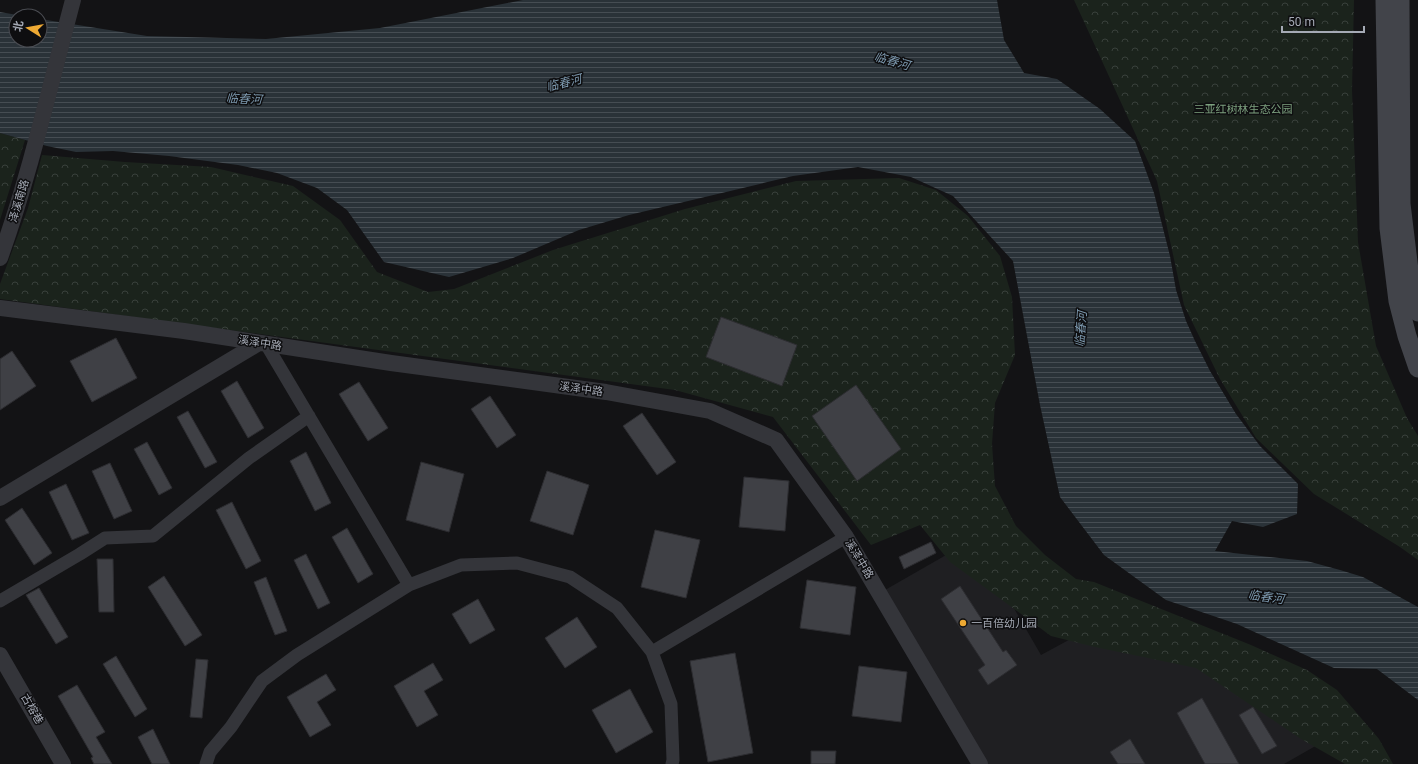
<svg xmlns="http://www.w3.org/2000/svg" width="1418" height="764" font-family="Roboto,'Noto Sans SC',sans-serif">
<defs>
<pattern id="park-crowns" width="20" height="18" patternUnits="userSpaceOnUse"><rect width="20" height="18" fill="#1b231c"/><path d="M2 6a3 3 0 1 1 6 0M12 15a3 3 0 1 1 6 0" fill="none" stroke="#39403b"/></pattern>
<pattern id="water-rules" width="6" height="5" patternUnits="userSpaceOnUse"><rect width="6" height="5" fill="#2a3238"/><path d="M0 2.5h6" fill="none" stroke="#464d53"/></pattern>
</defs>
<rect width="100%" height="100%" fill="#131315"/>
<path fill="#1f1f22" d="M974,539L1041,655L1102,622L1227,655L1326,740L1284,764H984L885,590Z"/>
<path fill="url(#park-crowns)" d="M1074,0H1354L1352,90L1358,242L1376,346L1407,418L1418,436V560L1400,547L1314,494L1256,438L1220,379L1184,305L1157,181Z
M0,133L25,140L0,220Z
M42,155L125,162L211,167L293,186L340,220L377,272L428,292L454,289L553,250L685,209L796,181L899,178L936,190L968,216L1000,256L1012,297L1015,355L995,403L992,444L995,486L1016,526L1045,555L1076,579L1094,582L1251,645L1307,670L1337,690L1379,739L1393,764H1345L1301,739L1196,668L1095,647L1051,636L950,562L920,525L871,545L773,417L675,390L0,299V284L28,208Z"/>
<path fill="url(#water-rules)" d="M523,0H997L1004,40L1024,73L1057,79L1100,109L1135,141L1154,193L1170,256L1176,290L1186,321L1195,341L1210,371L1236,414L1260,446L1298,484L1297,514L1263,527L1232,521L1215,551L1307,561L1340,570L1363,577L1418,607V700L1377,669L1334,668L1237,624L1166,600L1104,555L1060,497L1040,405L1013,261L953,196L911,177L858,167L793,176L629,215L579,230L513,258L449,277L384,262L347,210L317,188L277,173L238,165L169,156L113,151L76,152L47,146L0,133V12L23,16H16V40H40V19L147,36L266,39L380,28Z"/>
<path fill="#3f4045" stroke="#2d2d31" d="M721,317L797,345L782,386L706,357Z
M116,338L137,378L92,402L70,361Z
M12,351L36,386L0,410V359Z
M237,381L264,428L248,438L221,391Z
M359,382L388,428L368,441L339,394Z
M856,385L901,449L857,481L812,416Z
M490,396L516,435L497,448L471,409Z
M188,411L217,462L205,468L177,417Z
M642,413L676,462L657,475L623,426Z
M147,442L172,488L159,495L134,449Z
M306,452L331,503L315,511L290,461Z
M421,462L464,474L449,532L406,520Z
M110,463L132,511L114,519L92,471Z
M547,471L589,485L573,535L530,521Z
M744,477L789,481L785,531L739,527Z
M66,484L89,533L72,540L49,492Z
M232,502L261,561L246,569L216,510Z
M22,508L52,553L34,565L5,520Z
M347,528L373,574L358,583L332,537Z
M655,530L700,540L686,598L641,587Z
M931,542L936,553L904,569L899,557Z
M306,554L330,603L318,609L294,560Z
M97,559H113L114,612H99Z
M164,576L202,635L185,646L148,587Z
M266,577L287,631L275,635L254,582Z
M807,580L856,587L850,635L800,628Z
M960,586L1003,652L1006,650L1017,665L988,685L978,670L985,665L941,599Z
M39,588L68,637L56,644L26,595Z
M478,599L495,630L470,644L452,614Z
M577,617L597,647L565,668L545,638Z
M735,653L753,753L708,762L690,661Z
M116,656L147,709L135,717L103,664Z
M196,659L208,660L202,718L190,717Z
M433,663L443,680L424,691L438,715L417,727L394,686Z
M859,666L907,672L901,722L852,716Z
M326,674L336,690L317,702L331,725L310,737L287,697Z
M77,685L105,732L96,737L112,764H94L91,758L93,757L58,696Z
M630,689L653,732L616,753L592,710Z
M1202,698L1239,764H1205L1177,713Z
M1253,707L1277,746L1262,754L1239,715Z
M153,729L170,764H152L138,737Z
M1130,739L1145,764H1118L1110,752Z
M811,751H836L835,764H811Z"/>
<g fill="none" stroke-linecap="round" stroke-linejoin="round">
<path stroke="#34353a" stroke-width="13" d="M266,344L409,585
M0,601L80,554L105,538L153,536L249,458L309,416
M652,652L846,537
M206,764L210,752L231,727L262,681L297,655L409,585L461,565L517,563L570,577L617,608L652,652L671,704L673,760L672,764"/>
<path stroke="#34353a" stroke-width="16" d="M0,258C30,174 50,86 73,0
M0,308L184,331L391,363L606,392L710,411L776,440L846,537L980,764
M0,498L259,343
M0,655L63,764"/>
<path stroke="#42444a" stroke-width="19" d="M1385,0L1389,228L1398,301L1407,336L1418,368
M1400,0L1401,204L1412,295L1418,312"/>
</g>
<circle fill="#eda933" stroke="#0e0e10" stroke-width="1.5" cx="963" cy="623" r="4"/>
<g text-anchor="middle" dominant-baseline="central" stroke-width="3" stroke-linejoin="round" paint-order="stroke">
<g font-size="11" fill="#7ca07e" stroke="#0e0e10">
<text x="1243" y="109">三亚红树林生态公园</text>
</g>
<g font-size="11" fill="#a5aab5" stroke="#0e0e10">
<text transform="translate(19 201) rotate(-73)">泽溪南路</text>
<text transform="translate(260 343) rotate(9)">溪泽中路</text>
<text transform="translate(581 389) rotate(8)">溪泽中路</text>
<text transform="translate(859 559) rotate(59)">溪泽中路</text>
<text transform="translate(32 709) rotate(60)">古榕巷</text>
</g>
<g font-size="11" fill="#a5aab5" stroke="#0e0e10" text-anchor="start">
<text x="971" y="623">一百倍幼儿园</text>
</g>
<g font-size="12" font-style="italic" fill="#7d99af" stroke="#0e0e10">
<text transform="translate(892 61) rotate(16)">临春河</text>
<text transform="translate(564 83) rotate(-14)">临春河</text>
<text transform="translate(244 99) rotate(3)">临春河</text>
<text transform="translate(1081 329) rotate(-86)">临春河</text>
<text transform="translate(1266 597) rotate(8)">临春河</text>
</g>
</g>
<g transform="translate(28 28) rotate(281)"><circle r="19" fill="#0e0e10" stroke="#4a4c52"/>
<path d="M0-3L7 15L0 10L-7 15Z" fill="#eda933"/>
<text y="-6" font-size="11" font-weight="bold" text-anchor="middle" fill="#a5aab5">北</text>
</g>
<path d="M1282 26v6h82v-6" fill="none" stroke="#a5aab5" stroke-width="2"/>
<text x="1288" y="26" font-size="12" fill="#a5aab5" stroke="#0e0e10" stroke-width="3" paint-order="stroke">50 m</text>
</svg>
